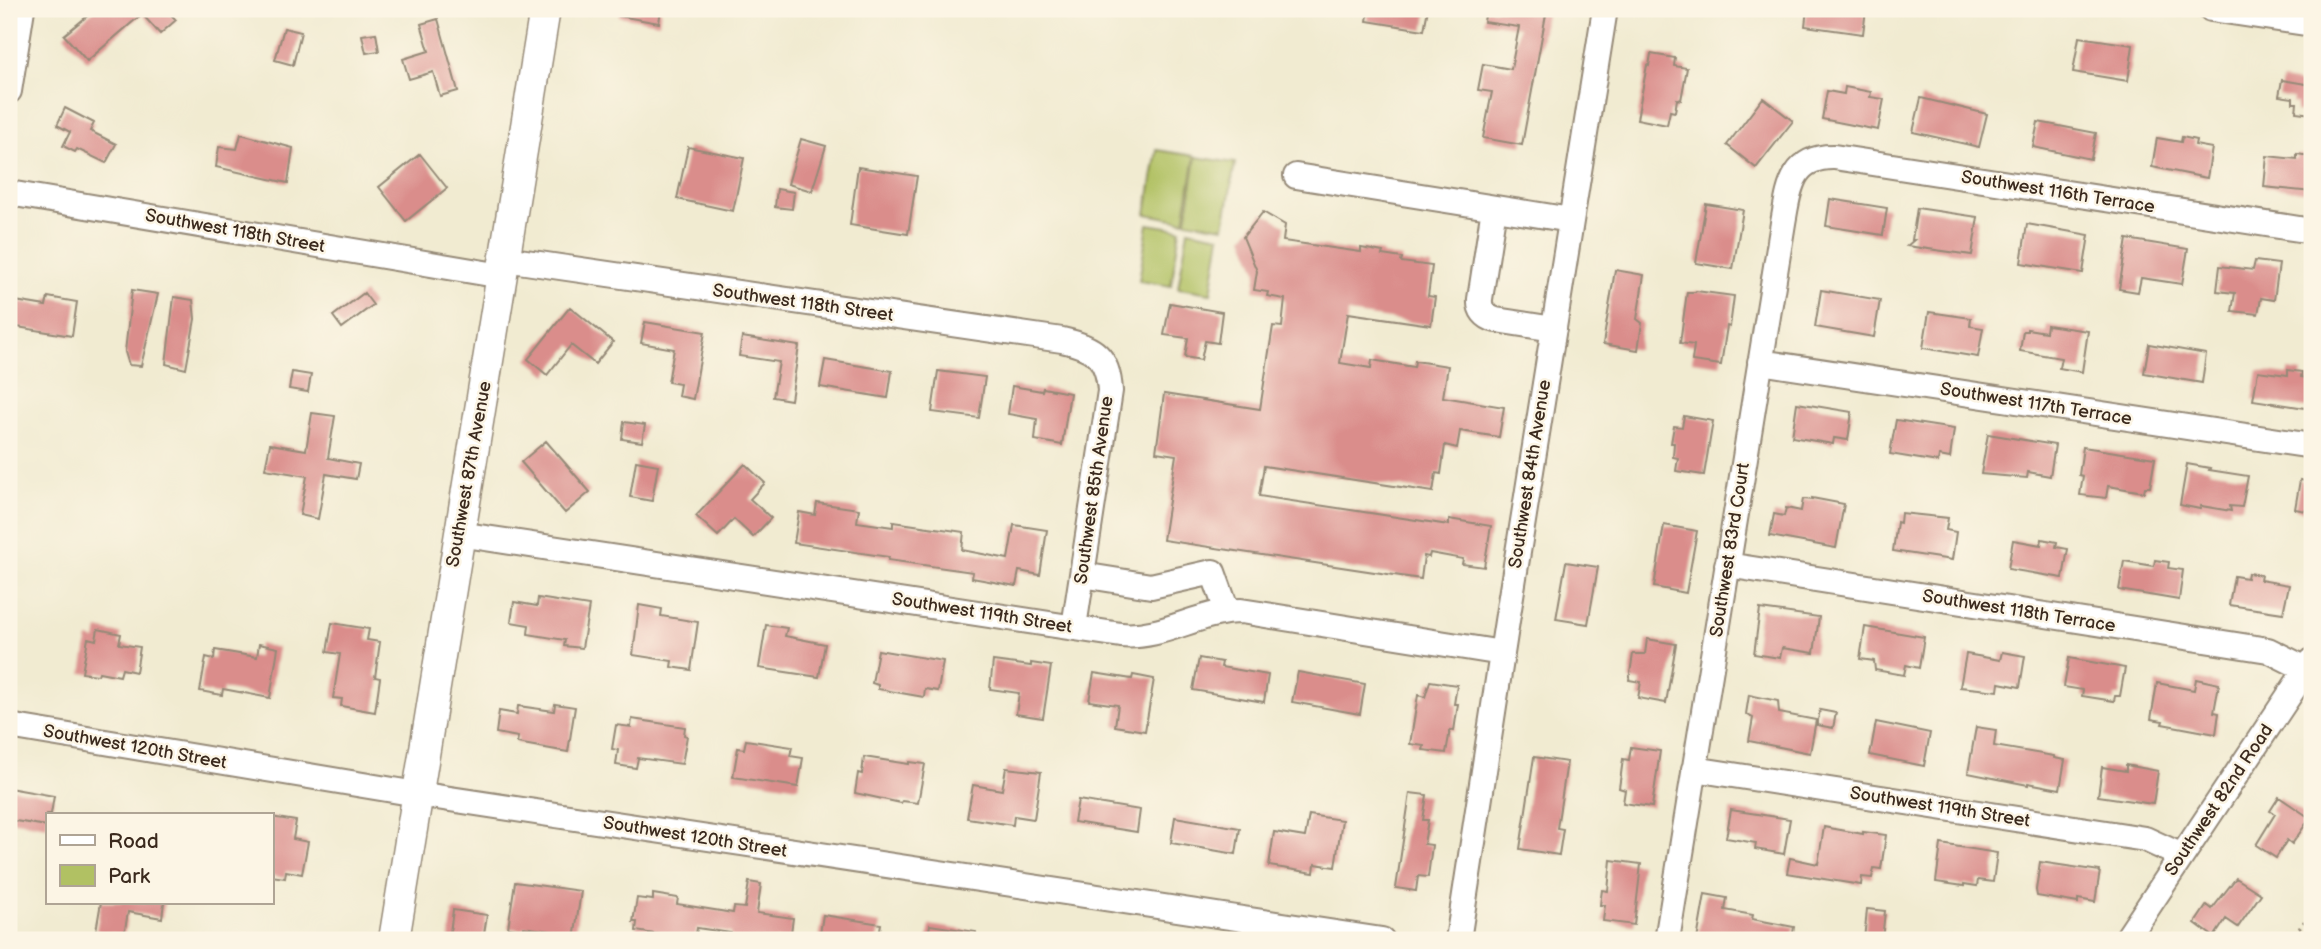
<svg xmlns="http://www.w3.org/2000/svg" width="2321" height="949" font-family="'Balsamiq Sans',sans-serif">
<rect width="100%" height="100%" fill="#fcf5e5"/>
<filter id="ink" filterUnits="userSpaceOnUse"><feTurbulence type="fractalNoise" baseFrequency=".0143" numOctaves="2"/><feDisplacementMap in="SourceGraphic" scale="14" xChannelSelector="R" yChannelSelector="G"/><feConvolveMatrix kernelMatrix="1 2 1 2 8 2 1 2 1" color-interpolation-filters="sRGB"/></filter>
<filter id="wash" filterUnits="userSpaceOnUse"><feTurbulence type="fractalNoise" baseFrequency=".00686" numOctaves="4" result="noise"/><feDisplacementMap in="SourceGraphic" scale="28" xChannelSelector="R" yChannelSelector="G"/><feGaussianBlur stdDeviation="1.57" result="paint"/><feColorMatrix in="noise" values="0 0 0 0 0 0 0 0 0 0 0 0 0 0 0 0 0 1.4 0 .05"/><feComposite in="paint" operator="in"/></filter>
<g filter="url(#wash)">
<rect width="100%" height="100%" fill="#f1ebd1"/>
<path fill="#b1c163" stroke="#767640" stroke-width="2" d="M1157,150L1195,156L1184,221L1146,214Z
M1196,157L1235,163L1224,227L1186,221Z
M1148,224L1180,229L1171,286L1139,281Z
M1188,230L1220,236L1211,293L1178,288Z"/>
<g id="blocks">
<path fill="#da8d8b" d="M96,9H166L176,20L160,34L142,14L87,61L64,35Z
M620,9H661L659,23L619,16Z
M1369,9H1428L1424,30L1367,21Z
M1486,9H1547L1522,145L1483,138L1492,92L1478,90L1483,64L1511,69L1519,27L1484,22Z
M1807,9H1866L1863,34L1805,26Z
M438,19L458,91L440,96L433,72L409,79L403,59L429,51L421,24Z
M284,28L301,32L293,65L275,60Z
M376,33L379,51L366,53L362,35Z
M2079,37L2133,45L2128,81L2073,72Z
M1651,54L1675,58L1674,66L1687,68L1681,100L1677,99L1675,112L1670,111L1667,125L1637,119L1647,65L1649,66Z
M2282,80L2312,85V114L2296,112L2297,103H2293V98L2279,96Z
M1845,87L1871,92L1870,97L1884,99L1878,130L1822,119L1827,91L1844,94Z
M1763,98L1793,121L1756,168L1727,145Z
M1921,98L1987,114L1979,147L1913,132Z
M65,108L94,123L90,131L116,144L106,163L77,149L75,152L63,146L70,132L57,125Z
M2038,122L2096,133L2091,159L2033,147Z
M241,134L293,148L288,183L216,167L219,147L237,149Z
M2182,137L2196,140L2195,145L2212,148L2207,178L2152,167L2157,138L2181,142Z
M801,139L826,146L812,191L788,184Z
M688,147L744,158L733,211L677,199Z
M420,154L447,188L406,221L379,187Z
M2297,154L2310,156L2309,162H2312V192L2264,187L2267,156L2297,159Z
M858,167L917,176L908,234L850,225Z
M777,189L794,192L792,209L775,207Z
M1830,199L1887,208L1883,235L1826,226Z
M1706,204L1743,210L1733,269L1696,263Z
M1917,208L1978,217L1972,255L1907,246L1914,240H1912Z
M1263,212L1285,225L1283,241L1361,252V248L1383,252L1382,255L1402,258L1401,262L1432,266L1428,296L1435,297L1431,325L1348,313L1340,363L1371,368L1372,360L1414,367L1415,361L1448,366L1443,397L1504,407L1499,437L1460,431L1457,448L1445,445L1441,474L1436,473L1433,492L1264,466L1259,496L1449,525V519L1491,526L1484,567L1462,564L1463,559L1430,553L1429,557L1424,556L1421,579L1163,540L1176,455L1156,452L1164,394L1260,409L1273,326L1282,327L1285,299L1267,296L1268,292L1254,290L1257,271L1243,237Z
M2027,224L2089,235L2083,273L2021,263Z
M2127,239L2188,249L2182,284L2141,278L2138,292L2119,289Z
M2255,261L2279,264L2274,300L2261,298L2258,314L2232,311L2235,293L2217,291L2220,266L2253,270Z
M1615,270L1644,275L1637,319L1642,323L1638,350L1603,344Z
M132,290L158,294L141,366L129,365L125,352Z
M1821,290L1880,300L1874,337L1815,327Z
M1696,291L1734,296L1730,327L1727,326L1721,365L1692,361L1694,345L1680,343L1687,292H1695Z
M364,293L373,305L342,328L333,316Z
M48,297L77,302L72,336L11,326L15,301L46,306Z
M174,297L193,300L195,319L186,369L166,364Z
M1170,303L1222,312L1218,343L1205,341L1201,360L1185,357L1188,338L1164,335Z
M570,307L613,342L595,364L571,345L547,375L528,359Z
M1929,312L1971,318L1970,326L1983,328L1978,357L1923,348Z
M645,322L705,332L693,399L678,396L680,384L668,382L674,349L641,343Z
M2047,325L2088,331L2082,372L2059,368L2061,358L2020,351L2023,331H2027V329L2046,332Z
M742,337L799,346L791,400L773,397L779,362L739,356Z
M2149,344L2206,354L2202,383L2144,373Z
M825,360L892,371L888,398L820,387Z
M2288,370L2302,372L2301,377L2312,379V409L2253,400L2258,371L2288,375Z
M938,371L985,377L979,418L932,412Z
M292,372L311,375L308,392L289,389Z
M1012,386L1042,391L1043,388L1070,393L1062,445L1035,440L1037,419L1008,414Z
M1797,403L1852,412L1848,440L1834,438L1833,444L1792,437Z
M312,413L335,416L328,458L359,464L356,479L326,474L318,519L300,515L307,476L265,469L270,444L306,450Z
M1684,416L1713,421L1704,475L1676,471L1678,458L1673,457L1674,443H1671L1674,426L1682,427Z
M1896,420L1954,429L1950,458L1939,456L1938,462L1890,454Z
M624,422L645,425L642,442L622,439Z
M1988,434L2055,445L2050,476L2028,472L2027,478L1981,474Z
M546,441L590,492L565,513L521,462Z
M2083,447L2155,458L2150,487H2145L2144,492L2108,486L2106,498L2080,495L2083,476L2079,475Z
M636,461L658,465L652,501L630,497Z
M745,464L765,483L750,499L771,518L753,537L734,519L718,536L696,516Z
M2187,464L2210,468L2209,470L2248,476L2242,507L2230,506L2231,511L2201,506L2200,509L2180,505Z
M2300,480L2312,482V512L2295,509Z
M1812,498L1844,504L1836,548L1770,536L1774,514L1784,516L1786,508L1801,511L1803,499L1812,500Z
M817,503L859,509L857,522L893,527V522L964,532L962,550L1008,559L1014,525L1047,530L1040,575L1019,571L1016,586L972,578L973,572L888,560L889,557L794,543L799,512L815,515Z
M1901,513L1948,518L1946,530L1956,532L1952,560L1893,551L1897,522L1900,523Z
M1664,525L1697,531L1686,593L1654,587Z
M2042,539L2057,542L2056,547L2068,549L2063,578L2008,569L2013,540L2041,545Z
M2155,560L2169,562L2168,568L2183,570L2179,600L2119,590L2124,561L2154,566Z
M1566,562L1598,567L1588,624L1556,619Z
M2248,573L2261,575L2260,580L2289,585L2283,613L2229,605L2234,576L2247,578Z
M538,598L589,606L582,648L564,646L565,640L528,634L529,625L511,622L514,602L537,606Z
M639,605L662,609L661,616L698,622L691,670L671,667L672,661L633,655Z
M1760,609L1819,617L1814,653L1782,648L1780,658L1754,654Z
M332,623L369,629L367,640L380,642L375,677L380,678L375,712L341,706L342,699L333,698L340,654L327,652Z
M766,625L787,628L785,636L825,644L819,677L759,668Z
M1865,627L1924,637L1919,668L1906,665L1904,675L1875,670L1874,661L1860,659Z
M98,629L121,634L119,644L140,647L136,672L122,669L120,676L99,672L98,675L82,673L88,638L96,640Z
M1647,639L1676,644L1666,703L1638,698L1641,682L1629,680L1633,654H1645Z
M259,644L278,648L270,698L223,689L222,695L200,691L206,657L214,659L215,650L257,657Z
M878,650L943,661L938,691L925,689L924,697L878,689V685L872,683Z
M2002,652L2025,656L2020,687L1999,683L1998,691L1960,687L1966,654L2000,660Z
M1199,658L1222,662L1221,667L1268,675L1264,702L1193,690Z
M2069,658L2125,668L2120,696H2115L2114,701L2082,696L2083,690L2064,687Z
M993,661L1031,666V663L1051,666L1043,718L1016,714L1019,693L990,689Z
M1298,672L1365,684L1360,714L1292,702Z
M1094,673L1132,679L1133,675L1154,679L1145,731L1115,726L1118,705L1089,701Z
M2196,679L2219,684L2214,712L2219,713L2216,734L2162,724L2163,721L2151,719L2157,683L2194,690Z
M1430,681L1457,685L1454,704H1458L1454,731L1450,730L1446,753L1423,750L1424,746L1410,744L1418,695L1425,697Z
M1749,695L1778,701L1779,713L1816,720L1810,753L1749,741L1753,718L1746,714Z
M555,704L575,707L568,752L517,743L518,737L496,733L499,711L517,714L518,706L554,711Z
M1820,710L1836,713L1833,728L1817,725Z
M632,719L685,727L684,735L687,736L682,764L638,758L636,768L616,765L618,750L612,749L616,725L631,727Z
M1876,722L1930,733L1924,766L1870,755Z
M1976,727L1996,730L1994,746L2054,756V758L2065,760L2060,789L2028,783V785L1968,773Z
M746,740L792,747L790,756L803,758L798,787L733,777L738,748L744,749Z
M1631,747L1660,751L1652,807L1623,803L1625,790L1619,788L1621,774L1623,759L1629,760Z
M864,757L909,764V762L925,764L918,803L902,801L901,803L855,793L858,773L862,774Z
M1534,757L1567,762L1557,828L1563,829L1559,855L1520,849Z
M2126,765L2158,771L2153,804L2098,796L2102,767L2126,771Z
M1006,768L1041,772L1034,819L1014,816L1013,825L967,818L973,785L1002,790Z
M9,788L54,796L51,814H47V826L9,820Z
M1410,793L1427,795L1423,820H1428L1424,844L1432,845L1428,877L1418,876L1416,891L1396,888Z
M2279,797L2310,818L2292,844L2287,840L2276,858L2256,845L2275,814L2270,811Z
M1078,800L1140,810L1137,832L1074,822Z
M1731,810L1790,819L1784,854L1755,849L1756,843L1726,838Z
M1309,815L1342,820L1335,867L1315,864L1314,873L1269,866L1274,832L1305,837Z
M271,817L296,821L293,839L308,842L302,874L286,871L285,878L271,876Z
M1175,817L1240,828L1236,854L1171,843Z
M1824,827L1863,834V832L1886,835L1881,869L1874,868L1872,878L1862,877L1861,885L1787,873L1790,858L1818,864Z
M1941,844L1997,853L1993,882L1978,880L1977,886L1964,884V886L1936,882Z
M1611,860L1641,864L1634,925L1603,921L1605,905H1600L1602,890L1608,891Z
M2040,862L2100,871L2095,902L2078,899V903L2037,896L2036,890Z
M2236,878L2261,894L2238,927L2226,919L2214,937L2195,923L2207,905L2212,909Z
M515,882L581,891L574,940L557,938L558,932L524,927L523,930L508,928Z
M749,882L761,884L757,913L793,918L790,940H730L731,933L697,928L695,940H672L673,937L636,931L637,922H633L637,898L653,900V894L678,898L677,904L733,913L734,907L745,908Z
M1705,894L1727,898L1725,910L1753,915L1752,919L1794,927L1792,940H1697Z
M101,902H164L162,918L128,912L124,935L96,931Z
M1867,909L1885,911L1882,940H1864Z
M453,910L487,915L483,940H449Z
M823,915L881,924L878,940H819Z
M930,925L976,932V940H927Z"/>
</g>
</g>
<g filter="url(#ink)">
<use href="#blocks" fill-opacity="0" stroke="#968a78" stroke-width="2"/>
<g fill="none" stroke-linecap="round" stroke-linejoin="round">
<g stroke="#968a78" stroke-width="28">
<path id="minor" d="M2211,9L2312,24
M9,91L22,9
M1296,176L1571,220
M9,193L502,276
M1494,208L1480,299C1479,310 1485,317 1496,320L1554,329
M505,259L1062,340C1094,347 1108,356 1110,391L1074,627
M1760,362L2312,446
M459,534L1121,635C1163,639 1199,611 1241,611L1502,653
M1727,565L2268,650L2306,669
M1082,575L1151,586L1213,572L1227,611
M9,726L417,794L1382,940
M1694,769L2145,839L2182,856
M1458,940L1507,621L1605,9
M1667,940L1783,223C1789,190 1791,156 1834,157L2312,231
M2126,940L2312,661"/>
</g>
<g stroke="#968a78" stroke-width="33">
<path id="major" d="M394,940L545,9"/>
</g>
<path stroke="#968a78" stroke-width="3.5" stroke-dasharray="2 5" stroke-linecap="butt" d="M2291,940L2312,911"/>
<use href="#minor" stroke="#fff" stroke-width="24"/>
<use href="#major" stroke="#fff" stroke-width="30"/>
</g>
</g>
<g text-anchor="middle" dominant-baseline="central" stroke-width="5" stroke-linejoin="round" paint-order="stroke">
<g font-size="18" fill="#3b2a1e" stroke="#fcf5e5">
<text transform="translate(2058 192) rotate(9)">Southwest 116th Terrace</text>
<text transform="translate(235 231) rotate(10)">Southwest 118th Street</text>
<text transform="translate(803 303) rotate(8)">Southwest 118th Street</text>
<text transform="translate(2036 404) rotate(9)">Southwest 117th Terrace</text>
<text transform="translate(469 474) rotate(-80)">Southwest 87th Avenue</text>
<text transform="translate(1530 474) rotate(-81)">Southwest 84th Avenue</text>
<text transform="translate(1094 490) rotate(-82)">Southwest 85th Avenue</text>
<text transform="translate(1730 550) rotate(-81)">Southwest 83rd Court</text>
<text transform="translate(2019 611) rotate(9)">Southwest 118th Terrace</text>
<text transform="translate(982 613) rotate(9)">Southwest 119th Street</text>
<text transform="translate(135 747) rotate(10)">Southwest 120th Street</text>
<text transform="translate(2219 800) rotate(-56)">Southwest 82nd Road</text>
<text transform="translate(1940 807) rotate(9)">Southwest 119th Street</text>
<text transform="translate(695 837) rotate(9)">Southwest 120th Street</text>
</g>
</g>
<rect width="2321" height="949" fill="none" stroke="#fcf5e5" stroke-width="35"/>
<rect x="46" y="813" width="228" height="91" fill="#fcf5e5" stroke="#afa495" stroke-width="2"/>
<rect x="60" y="835" width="35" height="10" fill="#ffffff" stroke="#afa495" stroke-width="2"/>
<text x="108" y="848" font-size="21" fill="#3b2a1e">Road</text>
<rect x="60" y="865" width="35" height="21" fill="#b1c163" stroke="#afa495" stroke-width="2"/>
<text x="108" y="883" font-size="21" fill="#3b2a1e">Park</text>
</svg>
